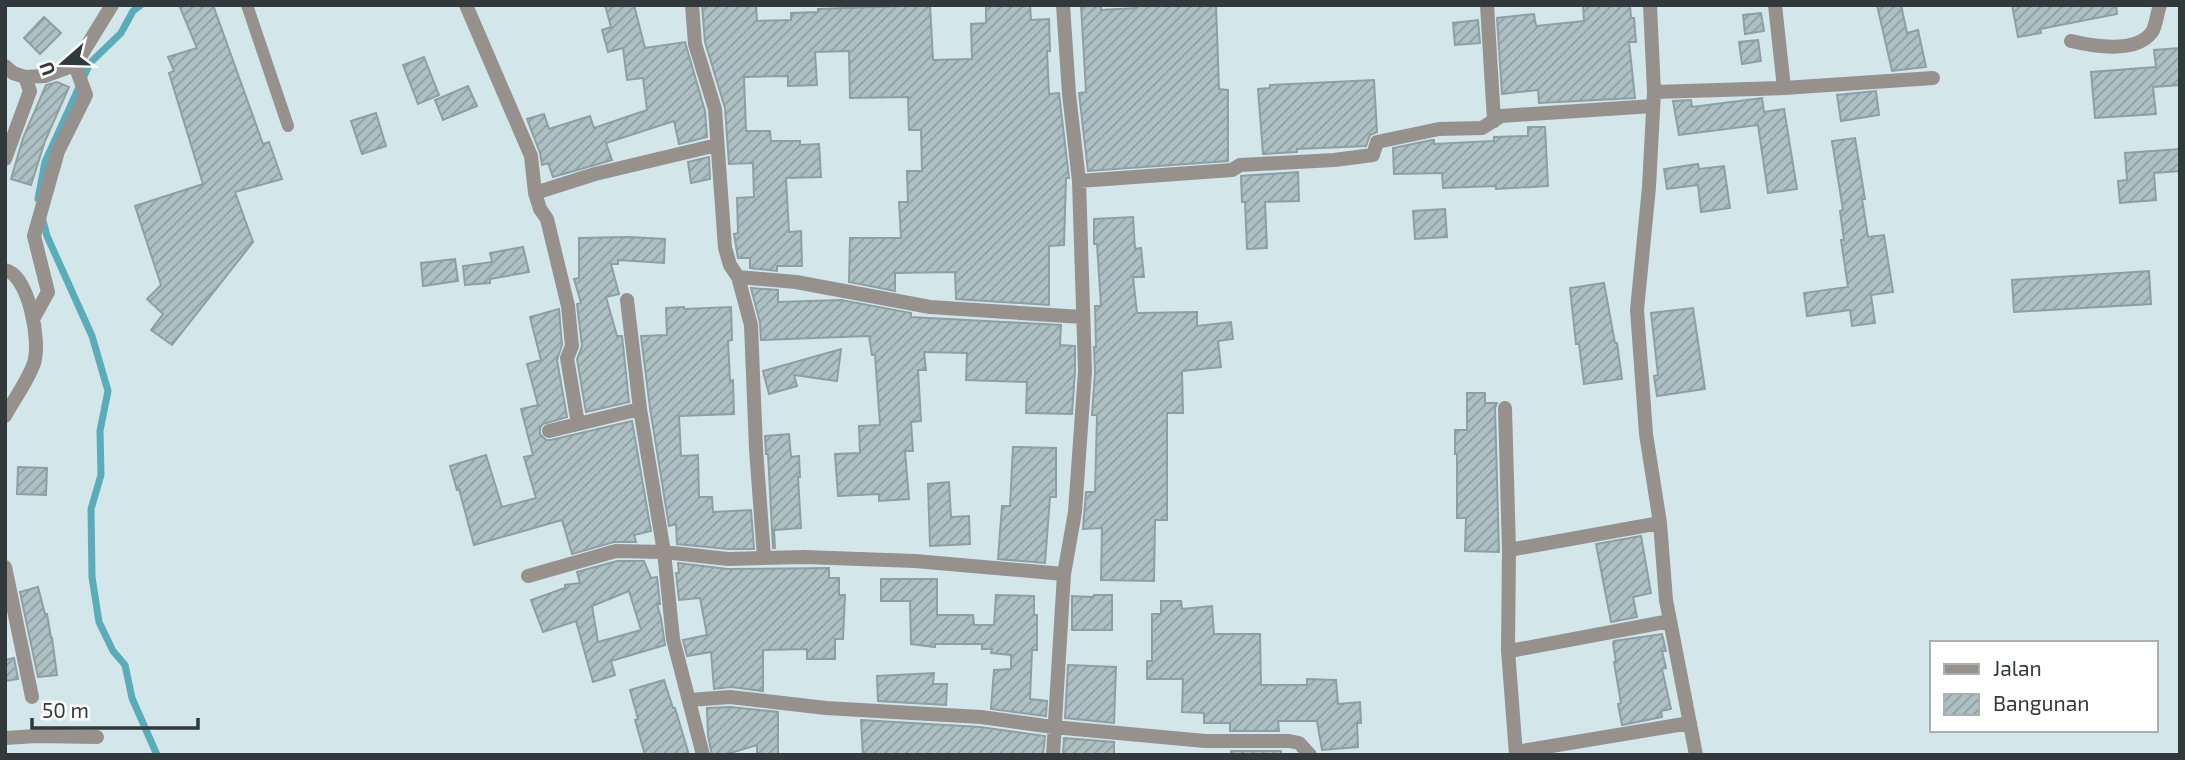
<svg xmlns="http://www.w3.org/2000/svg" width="2185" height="760" font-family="'Exo 2',sans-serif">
<defs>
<pattern id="building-hatch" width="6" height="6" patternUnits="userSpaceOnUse" patternTransform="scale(1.75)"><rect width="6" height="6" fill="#adc0c3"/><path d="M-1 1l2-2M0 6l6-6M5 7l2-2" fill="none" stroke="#8d9d9f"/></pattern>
</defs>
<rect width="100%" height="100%" fill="#d3e6e9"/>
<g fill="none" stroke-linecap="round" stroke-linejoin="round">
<path stroke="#5bacb9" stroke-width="7" d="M38,199L45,162L90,63L121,33L133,11L141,5
M42,217L47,236L92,336L108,391L100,431L101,475L91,509L92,577L99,622L113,651L125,665L132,698L157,755"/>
</g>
<path fill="url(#building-hatch)" stroke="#8d9fa3" stroke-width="2" fill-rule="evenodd" d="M179,5H213L263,144L269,142L282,179L235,192L253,242L172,345L151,330L163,314L147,299L161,285L135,206L203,184L169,73L174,71L168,57L197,48Z
M605,5H634L645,48L685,42L705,111L707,137L679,144L674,121L606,143L612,160L553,177L548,163L542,165L540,153L527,119L544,114L549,129L590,116L594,128L647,110L643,78L627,80L623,48L608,52L602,30L611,27Z
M702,5L756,6L757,21L791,20V13L818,12V9L930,5L933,60L972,59L971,24L986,23V5H1030L1031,20L1049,19L1050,51H1047L1049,94L1059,93L1069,178H1066L1064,245L1049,246V305L956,299L955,272L895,273V291L849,282L850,238H901L899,202H908L907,171H922L921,130H909L908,97L850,98L849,51L815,52L817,85L788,86V76L744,77L746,131H770L771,141H800V145L819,144L821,177L786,178L789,232L801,231L802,266H777V271L750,268V258H738L734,234L738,233L737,198L754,197L753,163L729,164L725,108L705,42Z
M1081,5H1101V10L1136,8V5H1216L1219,89L1228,90V161L1088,171L1079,93L1086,92Z
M1583,5H1630L1631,18H1634L1636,42H1629L1635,98L1539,103L1538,90L1502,94L1497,18L1534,14L1536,26L1584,21Z
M1877,5H1901L1907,33L1918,30L1926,67L1892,71Z
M2012,5H2116L2117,14L2040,29L2041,33L2018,37Z
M1761,13L1764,31L1745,34L1743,15Z
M44,17L61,33L40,54L24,38Z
M1478,20L1480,43L1455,45L1453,23Z
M1758,40L1761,61L1742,64L1739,42Z
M2180,48V85L2153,87L2156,114L2095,118L2091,72L2156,67L2154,50Z
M424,57L439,95L418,104L403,65Z
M1374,80L1377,132L1370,135L1366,146L1297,149V152L1263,154L1258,89L1270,88V85Z
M57,82L69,87L45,141L31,185L11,179L23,138L46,85Z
M468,86L477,106L443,120L435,100Z
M1876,91L1879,115L1841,121L1837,95Z
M1762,98L1764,112L1784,109L1797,189L1768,193L1758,125L1679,135L1673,101L1691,100L1692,107Z
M376,113L386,146L362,154L351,121Z
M1528,127H1545L1548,186L1496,189V186L1443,188L1442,173L1394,174L1393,148L1432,140H1434V144L1494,141V137L1528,136Z
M1855,138L1865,199H1862L1868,237L1884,235L1893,292L1871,295L1875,323L1852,326L1850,310L1807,316L1804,293L1848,287L1841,240H1844L1840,211L1843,210L1832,141Z
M2180,149V171L2154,173L2156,200L2120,203L2118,181L2127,180L2125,153Z
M709,157L710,179L691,183L688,162Z
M1698,164L1699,169L1724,166L1730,208L1701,212L1698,185L1667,189L1664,169Z
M1298,172L1299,201L1265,202L1267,248L1247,249L1245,202H1242L1241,176Z
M1445,209L1447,237L1415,239L1413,211Z
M1133,217L1135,249L1141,248L1144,277H1133L1137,313L1197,312V326L1231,322L1233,339L1218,341L1221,367L1182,371L1183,413H1167V520H1155L1154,581L1101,580L1102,528L1083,529L1086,492H1095L1097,415H1092L1095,372L1094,347H1096L1095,306H1101L1097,244H1094V219Z
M629,237L665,239L664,263L618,260V264H611L619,294L606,297L617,336H622L629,402L586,412L577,359L582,346L577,304L581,303L574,279L579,278V238Z
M523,247L529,272L490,279V283L465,285L463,266L492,262L490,253Z
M455,259L458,281L423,286L421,263Z
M2149,271L2151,304L2014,312L2012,280Z
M1604,283L1615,343H1617L1622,379L1584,384L1579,344H1576L1570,288Z
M751,288L778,290V302L841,300L911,313V317L1061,325L1060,345L1075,346V371L1072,414L1026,413L1027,382L966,380L967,353L924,352L926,370H918L921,421L911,422L913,451H905L909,499L879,501V494L838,496L835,454L860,453L859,426L880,425L875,355H872L869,336L761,340L760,323Z
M684,307V309L731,307L732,340L728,341L730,381L733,380L734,414L679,416L681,456L698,455L699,497H712L713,512L751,510L754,549H728L677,544L676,524L669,526L650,408L641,336L667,335L666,308Z
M1693,308L1705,389L1657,396L1654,376L1658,375L1651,313Z
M559,309L562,345L557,360L567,417L543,424L540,428V434L546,440H551L632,421L651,531L634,535L636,542H614L572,554L562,520L474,545L459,489L457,490L450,466L486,455L502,507L536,498L524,457L533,455L521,409L538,405L527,364L541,360L530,317Z
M841,349L837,381L794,375L797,386L769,394L763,371Z
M1467,393H1485V403H1497L1495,408L1499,552L1465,551L1466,518H1457V454H1455V430H1467Z
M789,434L791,457L799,456L800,477H798L801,528L774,530L775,548H773L768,454H766L765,436Z
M1013,447L1056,448V497H1050L1045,563L998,559L1002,506H1010Z
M18,467L47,468L46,495L17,494Z
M949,482L951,517L969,516L970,544L930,546L928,484Z
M1641,536L1651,593L1633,597L1637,617L1611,622L1596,544Z
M617,561H644L651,578L657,577L660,604H657L661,618L665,645L611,661L615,675L593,682L576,621L543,632L531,600L565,588V585L580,583L577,572ZM629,591L641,630L598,642L592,606Z
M678,563L728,569L829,568V578H839V595H845L843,639H835V659H807V649L763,650V691L731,687L714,689L711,652L687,656L683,640L707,635L700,598L679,600L676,573H679Z
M881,579H937V615H973L974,625H994L996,595L1034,596V615H1037V650H1032L1030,699L1047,701L1046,716L991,709L994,670L1011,669V655L991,653L992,649H982V644H935V647L911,644L910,601H881Z
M38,587L45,614H47L51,638H52L57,675L38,677L20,592Z
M1094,595H1112V630H1072V596L1093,597Z
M1161,601H1181L1182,609L1212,606L1214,634H1260L1261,685H1307V679L1336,680L1338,704L1360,702L1361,723H1357L1358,747L1322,750L1317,721H1278L1279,731H1230V723H1204V713L1182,712L1183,679H1147V661H1152V614H1161Z
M1662,634L1666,651H1662L1666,668L1662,669L1671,709L1661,711L1662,717L1622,725L1618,704L1621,703L1614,662H1616L1613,643L1614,641Z
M14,658L18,679L5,681V660Z
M1068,665L1116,667L1114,723L1065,718Z
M934,673L933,684H947L946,705L878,701L877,676Z
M664,680L673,708H675L689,755H645L635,720L638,719L630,690Z
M730,707L778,712V755H757V745L724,755H712L708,736L707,708Z
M861,720L980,727L1045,736L1043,755H863Z
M1064,738L1114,742V755H1063Z
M1231,751H1281V755H1231Z"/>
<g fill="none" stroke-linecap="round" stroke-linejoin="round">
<path stroke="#97918d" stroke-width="12" d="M247,5L288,126"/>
<path stroke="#97918d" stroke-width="14" d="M466,5L531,156L535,193L540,209L547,219L568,306L572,346L567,358L578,424
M692,5L695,44L715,109L725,248L730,265L738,277L751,325L756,449L764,557
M1487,5L1494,121
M1650,5L1654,92L1649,187L1637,310L1646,434L1660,523L1666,600L1696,755
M1775,5L1784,88
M2071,41C2092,46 2136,54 2152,32C2156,26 2157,13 2160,5
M5,66L13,73L25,77L45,76L75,65L112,5
M1654,92L1784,88L1933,78
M5,159L30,91L25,77
M1079,181L1232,170L1240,165L1334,160L1373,155L1377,142L1439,129L1482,128L1501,116L1653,106
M535,193L595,174L717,145
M5,270C29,275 41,342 34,363C28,381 14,399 5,416
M738,277L796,282L930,307L1082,317
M627,300L640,409L664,552L673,639L703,755
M33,319L48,292L34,236L58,151L86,95L75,65
M1505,408L1509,550L1508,650H1515L1670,621
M549,431L640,409
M1509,550L1660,523
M5,567L32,697
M528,576L616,551L664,552L728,559L804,557L915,561L1064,574
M1508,650L1516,755
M689,700L730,697L826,708L981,717L1053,727L1205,741H1289L1299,743L1310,755
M5,738L36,736L97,737
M1516,752L1690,723
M1053,755L1064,574L1075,512L1085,371L1079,181L1069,94L1063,5"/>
</g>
<rect width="2185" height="760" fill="none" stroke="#32393a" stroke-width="14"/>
<rect x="1930" y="641" width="228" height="91" fill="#ffffff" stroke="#adb0b0" stroke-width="2"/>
<rect x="1944" y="664" width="35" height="10" fill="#97918d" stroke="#adb0b0" stroke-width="2"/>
<text x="1993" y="676" font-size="21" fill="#32393a">Jalan</text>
<rect x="1944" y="694" width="35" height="21" fill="url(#building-hatch)" stroke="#adb0b0" stroke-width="2"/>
<text x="1993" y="711" font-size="21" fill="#32393a">Bangunan</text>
<g transform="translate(63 63) rotate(250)" stroke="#ffffff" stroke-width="5" paint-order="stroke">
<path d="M0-5L12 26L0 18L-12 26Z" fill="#32393a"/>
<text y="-10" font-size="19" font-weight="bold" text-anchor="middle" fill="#32393a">U</text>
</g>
<path d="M32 718v10h166v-10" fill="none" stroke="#32393a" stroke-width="3.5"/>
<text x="42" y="718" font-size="21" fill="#32393a" stroke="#ffffff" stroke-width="5" paint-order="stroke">50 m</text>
</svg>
